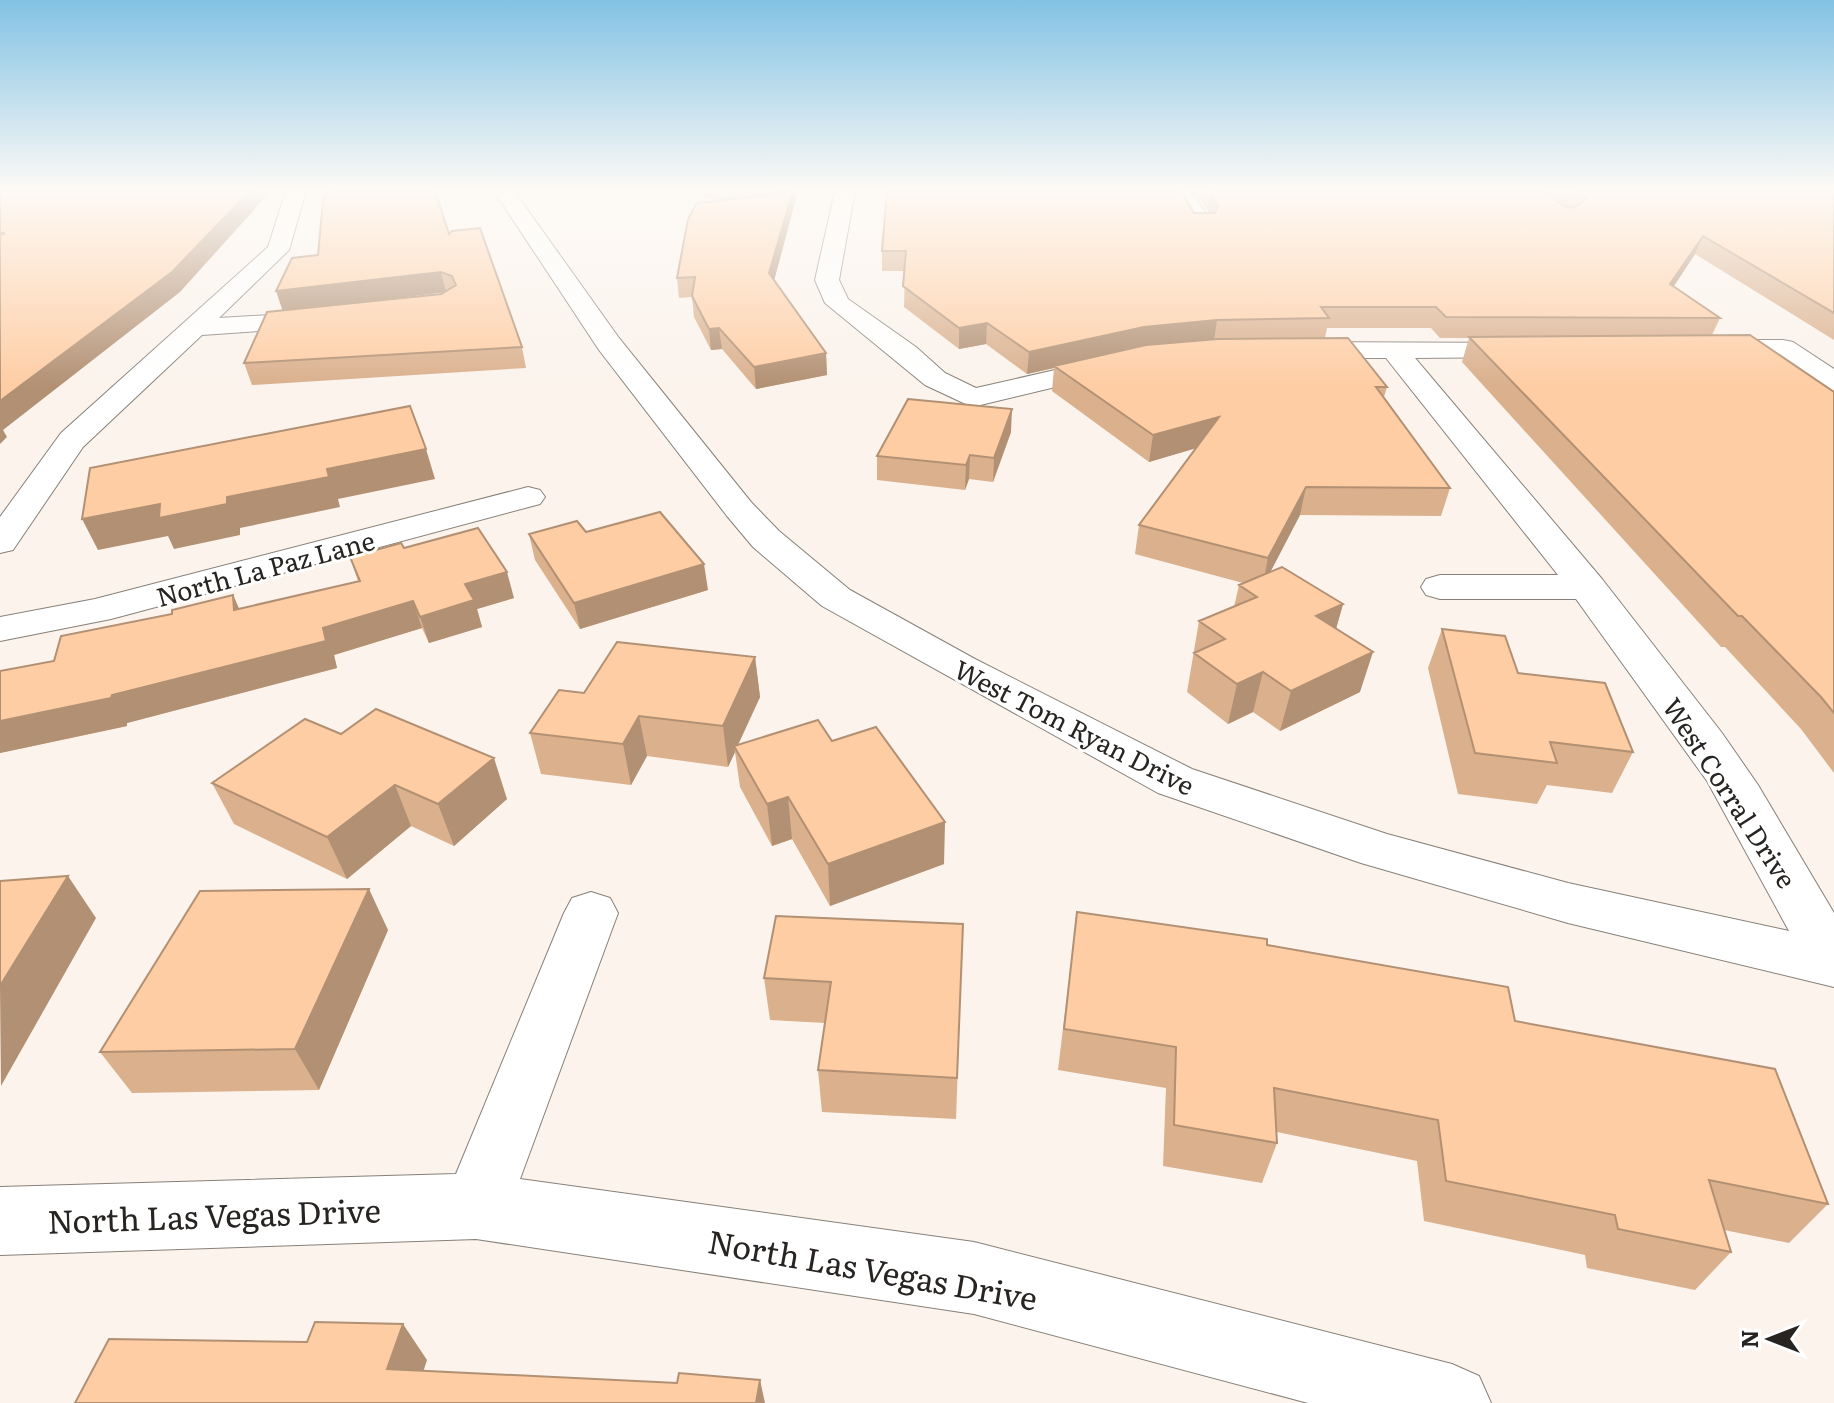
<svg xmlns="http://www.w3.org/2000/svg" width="1834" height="1403" font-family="Literata,serif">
<rect width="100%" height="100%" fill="#fbf3ec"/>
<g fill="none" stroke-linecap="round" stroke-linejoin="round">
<g stroke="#878079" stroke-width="2">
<path id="minor" d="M286,191H306L289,250L219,318L321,312L330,314L334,320L330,326L202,335L83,447L13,550L0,553V517L61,433L268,247Z
M494,191H514L619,338L751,502L779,531L850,590L975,659L1192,769L1387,834L1568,883L1789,931L1707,781L1576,599H1440L1426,595L1421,587L1426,579L1440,575H1558L1386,358H1296L1286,356L1282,350L1286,344L1296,342L1537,343L1541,349L1537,355L1527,357L1415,358L1602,579L1722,733L1758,785L1834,913V987L1568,923L1361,863L1158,793L822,606L753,547L727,516L599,350Z
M835,191H855L839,280L848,299L916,347L945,373L976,388L1112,357L1122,359L1126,365L1122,371L972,407L925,385L825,303L815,280Z
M1171,191H1191L1213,224L1210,229H1194Z
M1712,340H1783L1793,342L1834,369V391L1824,388L1777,356L1702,354L1698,348L1702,342Z
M528,487L540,490L545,497L540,504L111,619L0,641V617L95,599Z
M591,892L610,898L618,913L520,1179L974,1242L1452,1364L1479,1376L1491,1403H1308L974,1314L476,1239L0,1255V1187L456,1174L564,913L572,898Z"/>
</g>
<use href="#minor" fill="#fff" fill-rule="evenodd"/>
</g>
<path fill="#dab08d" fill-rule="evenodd" d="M653,191H798L774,280L826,353L827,375L756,389L722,349L711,350L694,317L692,297L679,298L677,278L720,200Z
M1194,191H1542L1564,206L1567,207L1546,191H1834V340L1695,254L1674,286L1720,318L1712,335L1834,392V773L1801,729L1725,647H1721L1462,362L1469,338H1440L1431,328H1327L1325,338L1387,387L1384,397L1450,488L1441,516L1300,515L1270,572L1343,604L1336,629L1360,692L1280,731L1253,712L1228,724L1187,692L1199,621L1234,607L1239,585L1243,583L1135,554L1139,525L1195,448L1149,462L1052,391L1054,368L1027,374L986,344L959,349L904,307L905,271H882V251L1194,213H1209Z
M449,234L522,347L526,368L252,385L244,363L283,311L318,255ZM443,292L441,294L359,302Z
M1011,432L993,482L969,479L965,490L877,480V456Z
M586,532L708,590L580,629L535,560L529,534Z
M404,548L514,598L477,609L482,627L429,643L422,628L334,655L337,668L127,723V726L0,753V671L54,661L172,614L233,595L239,609L358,581L350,557Z
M1442,629L1518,673L1633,752L1612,793L1547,785L1537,804L1458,794L1428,668Z
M755,657L760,697L738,745L832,741L944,864L830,906L792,839L772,846L740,787L735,752L728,767L647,756L631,785L541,774L530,733L584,693Z
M341,734L507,799L454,846L411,826L347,879L234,824L212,783Z
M1077,912L1267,945L1515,1021L1828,1204L1789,1243L1724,1230L1731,1252L1695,1290L1587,1268L1585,1255L1424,1221L1417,1161L1277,1132V1143L1262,1183L1163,1166L1166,1088L1058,1070Z
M963,924L956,1119L822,1112L818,1070L825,1023L770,1020L764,978Z
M388,930L319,1090L132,1093L100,1052Z"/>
<path fill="#b29073" d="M250,191H271L180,292L3,430L7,437L0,444V401Z
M793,191H798L771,292L769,273Z
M1703,236L1695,254L1662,304L1670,284Z
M441,272L446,292L283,312L276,291Z
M1217,320L1214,341L1054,366V368L1027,374L1029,352L1144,327Z
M987,323L986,344L959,349V328Z
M719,328L722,349L711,350L709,329Z
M826,353L827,375L756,389L754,367Z
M1012,409L1011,432L993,482L994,458Z
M1219,417L1214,443L1149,462L1153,435Z
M426,449L435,479L338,499L340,507L240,528V535L174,549L168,536L98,550L82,519L160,504L227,497L327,469Z
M970,455L969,479L965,490L966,465Z
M1306,487L1300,515L1262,588L1268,558Z
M704,564L708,590L580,629L574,603Z
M507,572L514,598L477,609L482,627L429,643L420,617L465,584Z
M233,595L245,622L234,610Z
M413,601L422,628L334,655L337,668L127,723V726L0,753V721L112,695L323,628Z
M1343,604L1332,643L1316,616Z
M1373,652L1360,692L1280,731L1291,691Z
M755,657L760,697L736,749L734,746L735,752L728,767L723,726Z
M1263,672L1253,712L1228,724L1237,684Z
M639,716L647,756L631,785L623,744Z
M494,758L507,799L454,846L438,804Z
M395,785L411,826L347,879L327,837Z
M788,797L792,839L772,846L767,804Z
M945,822L944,864L830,906L828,864Z
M68,876L96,918L1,1086L0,986Z
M369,889L388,930L319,1090L295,1049Z
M403,1324L427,1360L413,1403L387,1369Z
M760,1380L765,1403H756Z"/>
<path fill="#fecda4" stroke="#b29073" stroke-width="2" d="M0,191H250L172,272L0,401V235L5,233H0Z
M331,191H435L449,234L452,231L480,228L522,347L244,363L267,312L441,294L456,285L452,276L441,272L276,291L292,258L318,255L323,200Z
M772,191H793L769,273L826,353L754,367L719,328L709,329L692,296L695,277L677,278L688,219L697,203L786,193Z
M887,191H1181L1194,213H1215L1218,205L1209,191H1542L1564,206L1574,208L1586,199L1575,191H1834V313L1703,236L1670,284L1720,318L1446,317L1436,307H1321L1329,318L1217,320L1144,327L1029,352L987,323L959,328L903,286L906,251H882Z
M1750,335L1834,392V713L1821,697L1742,616H1738L1469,337Z
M1348,338L1387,387H1376L1450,488L1306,487L1268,558L1139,525L1219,417L1153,435L1054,366L1146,345L1218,339Z
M908,399L1012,409L994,458L970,455L966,465L877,456Z
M410,406L426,449L327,469L329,477L227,497V504L159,518L160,504L82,519L90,468Z
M660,512L704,564L574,603L529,534L577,521L586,532Z
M478,528L507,572L465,584L474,600L420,617L413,601L323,628L326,641L112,695L111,698L0,721V671L54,661L61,636L172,614V610L233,595L234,610L360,581L350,557L401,543L404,548Z
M1282,567L1343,604L1316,616L1373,652L1291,691L1263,672L1237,684L1194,653L1225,639L1199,621L1257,597L1239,585Z
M1442,629L1505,636L1518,673L1605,683L1633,752L1550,742L1557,763L1475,753Z
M617,642L755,657L723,726L639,716L623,744L530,733L559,690L584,693Z
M376,709L494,758L438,804L395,785L327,837L212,783L305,719L341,734Z
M818,720L832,741L876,727L945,822L828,864L788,797L767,804L734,746Z
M68,876L0,986V881Z
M369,889L295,1049L100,1052L200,891Z
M1077,912L1267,939V945L1508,987L1515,1021L1775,1069L1828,1204L1709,1180L1731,1252L1618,1229L1615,1215L1446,1181L1438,1120L1274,1088L1277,1143L1174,1125L1176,1047L1064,1029Z
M776,916L963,924L957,1078L818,1070L831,982L764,978Z
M315,1322L403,1324L387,1369L677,1383L679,1373L760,1380L756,1403H75L109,1339L307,1342Z"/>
<linearGradient id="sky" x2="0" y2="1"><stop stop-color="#82c2e4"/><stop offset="0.49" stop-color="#fdfaf6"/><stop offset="1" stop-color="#fdfaf6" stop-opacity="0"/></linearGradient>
<rect width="1834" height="387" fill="url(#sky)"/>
<g text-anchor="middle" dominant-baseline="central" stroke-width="6" stroke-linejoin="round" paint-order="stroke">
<g font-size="26" fill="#272422" stroke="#fff">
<text transform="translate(265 567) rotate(-15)">North La Paz Lane</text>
<text transform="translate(1075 726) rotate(27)">West Tom Ryan Drive</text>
<text transform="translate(1731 792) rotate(57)">West Corral Drive</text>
</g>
<g font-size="32" fill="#272422" stroke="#fff">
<text transform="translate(214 1214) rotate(-2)">North Las Vegas Drive</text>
<text transform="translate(873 1268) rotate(10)">North Las Vegas Drive</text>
</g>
</g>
<g transform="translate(1770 1339) rotate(270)" stroke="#ffffff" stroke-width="6" paint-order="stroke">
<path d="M0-6L14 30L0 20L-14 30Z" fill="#272422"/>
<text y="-12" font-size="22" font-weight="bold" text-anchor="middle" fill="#272422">N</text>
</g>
</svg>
